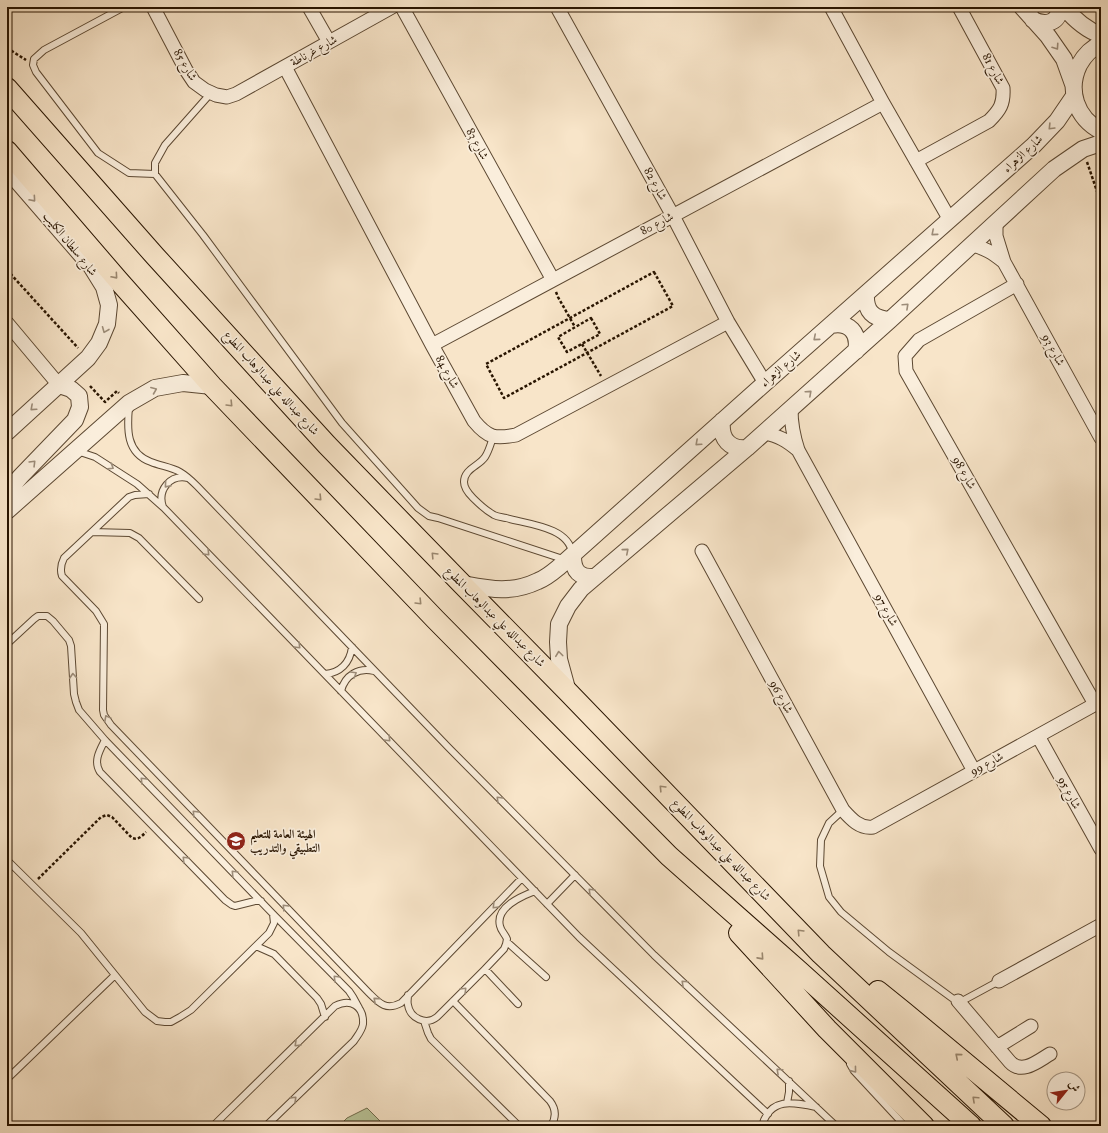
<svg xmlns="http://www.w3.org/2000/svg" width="1108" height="1133" font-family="'IM FELL Double Pica',Amiri,serif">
<rect width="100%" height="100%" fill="#f8e5c9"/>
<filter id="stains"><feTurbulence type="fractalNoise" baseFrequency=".005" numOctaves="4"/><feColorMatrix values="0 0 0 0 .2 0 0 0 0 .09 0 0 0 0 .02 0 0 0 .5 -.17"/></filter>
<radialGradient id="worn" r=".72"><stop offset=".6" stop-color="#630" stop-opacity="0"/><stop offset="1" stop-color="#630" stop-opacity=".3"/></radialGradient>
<path fill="#b9c599" stroke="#706c4c" d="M367,1108L385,1126H339L347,1118Z"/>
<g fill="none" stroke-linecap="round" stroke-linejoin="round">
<g stroke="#5c4832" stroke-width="8">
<path id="service" d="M124,7L44,50L34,59L33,65L36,72L98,153L129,173L155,174
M211,93L165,145L155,163V174L203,235L342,423L418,508L429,516L438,518L566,560
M129,407C127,429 126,453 151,462C161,466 171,467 180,472C187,476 192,481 197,486L449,748L654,955L836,1126
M493,437C491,443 489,451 485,457C479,466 464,469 464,482C464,488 469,494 473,498C479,504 487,511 494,515C498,517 502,517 506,518C527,524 569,527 572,553
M77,451L95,457L137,484L164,508L579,937L768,1114
M149,494L135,495L129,497L64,558C61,564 60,570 62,576L96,611L104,624L103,710L104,715L111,725L369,993C379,1003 386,1011 401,1003L522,878
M163,507C157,490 170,474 188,478
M92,532L130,533L139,538L199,599
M7,644L34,619L38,616H47L53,621L69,640L71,646L74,694L76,702L79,710L105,740L273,914L349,991L353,997L359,1008
M325,674C340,673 350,663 352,647
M341,691C345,675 359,667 374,671
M105,740C100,750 93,761 100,772L225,900L232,905L235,906L255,901H261
M843,810L829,823L821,840L820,866L829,897L841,912L889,952L952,998L958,1001L964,1000L999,981
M7,860L81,933L145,1012L157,1021L165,1022H171L180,1017L191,1010L269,933L274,923L273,914
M547,904L575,875
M507,942L546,977
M256,946L274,954L317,998L321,1004L325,1017
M485,969L518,1004
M408,995C408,999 407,1002 408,1005C410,1018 426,1026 437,1017L485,969L504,949L506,944L507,939C505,934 501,931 500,926C495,907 522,896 535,891
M453,1001L550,1101C556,1109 556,1118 551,1126
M424,1021L428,1033L431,1039L519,1126
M850,1064L854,1071L905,1126
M7,1079L115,975
M787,1103L789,1092V1081
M213,1126L335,1006C351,998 364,1006 363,1024C362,1031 357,1036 354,1041L266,1126
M762,1126C770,1097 793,1102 816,1107"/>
</g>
<g stroke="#5c4832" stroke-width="15">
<path id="minor" d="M153,7L186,70L194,82L205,90L216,95L227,97L236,94L392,7
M309,7L329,42
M402,7L553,280
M557,7L673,216L728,322L765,383
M831,7L883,103L950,220
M285,67L432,345L474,421C488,438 495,439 516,435L728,322
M916,161L989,121C1000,110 1004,104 1003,88L959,7
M996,223V236L1004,262L1101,438
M972,245C985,248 993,253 1004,262
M1017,284L919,340L905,356L906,371L1095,704
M7,323L59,385
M432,345L883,103
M791,409C791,425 793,435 798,450L974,771
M764,433C779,436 786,440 798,450
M702,551L843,810C851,819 860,829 873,827L1101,701
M1038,736L1101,849
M999,981L1101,925
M958,1001L1010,1062C1022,1075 1038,1061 1050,1054
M997,1047L1031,1026"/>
</g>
<g stroke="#5c4832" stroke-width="18">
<path id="tertiary" d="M1022,7L1048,36L1064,59L1073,84
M1064,7C1074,19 1086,30 1101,35
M1033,20C1046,26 1060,23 1059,7
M1101,44C1091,48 1084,56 1079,65C1067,90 1076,118 1101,131
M7,169L91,266L104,287L109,305L107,324L99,343L88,358L7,432
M866,294C865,311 873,319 890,320
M831,325C849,321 860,333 856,351
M722,421C720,439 730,450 747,448
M7,492L21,476L75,420L80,407L79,396L71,389L59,385
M7,511L129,403L155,388L183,383L212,386
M573,556C573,571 579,578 595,577
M462,584C489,589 511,594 538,581C546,578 553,572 559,567L765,383L1034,145L1057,121L1074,96
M568,692L559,659L558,642L559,624L568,606L581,589L675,509L747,448L890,320L1054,169L1083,149L1101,143"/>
</g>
<g stroke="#281400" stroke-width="22">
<path id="primary" d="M7,88L155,256L327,445L462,584L568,692L821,954L1004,1126
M7,151L118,280L212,386L436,620L669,856L799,971L971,1126
M739,933L827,1029L924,1126
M878,991L904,1012L1041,1126"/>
</g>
<path stroke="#281400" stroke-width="2.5" stroke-dasharray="3 2" stroke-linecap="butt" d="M7,48L26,60
M1087,162L1101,203
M7,270L78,348
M654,272L673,306L504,398L486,364Z
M556,292L558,297L575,327
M591,318L600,334L567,352L558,337Z
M582,344L601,376
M90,386L105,402L117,391L119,393
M38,879L101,817L107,815L112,817L132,838C138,840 141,837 146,832"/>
<use href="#service" stroke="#faeedc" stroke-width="6"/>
<use href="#minor" stroke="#faeedc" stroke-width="13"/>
<use href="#tertiary" stroke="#faeedc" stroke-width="16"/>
<use href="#primary" stroke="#f8e5c9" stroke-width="20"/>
</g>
<defs><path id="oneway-chevron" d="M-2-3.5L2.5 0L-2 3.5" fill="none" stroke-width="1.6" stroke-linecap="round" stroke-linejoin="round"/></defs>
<g stroke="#9c8c79">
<use href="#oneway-chevron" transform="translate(1056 47) rotate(56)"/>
<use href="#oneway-chevron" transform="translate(1051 127) rotate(134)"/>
<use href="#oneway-chevron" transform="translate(33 199) rotate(49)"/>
<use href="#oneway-chevron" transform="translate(934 233) rotate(139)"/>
<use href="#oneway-chevron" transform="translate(906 306) rotate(-43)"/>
<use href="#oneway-chevron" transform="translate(105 330) rotate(112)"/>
<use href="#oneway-chevron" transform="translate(816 338) rotate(139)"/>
<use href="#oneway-chevron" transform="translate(154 390) rotate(-22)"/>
<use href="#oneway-chevron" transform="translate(809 393) rotate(-42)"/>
<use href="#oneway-chevron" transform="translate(33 408) rotate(138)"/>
<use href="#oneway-chevron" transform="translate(698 443) rotate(138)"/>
<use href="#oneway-chevron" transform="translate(33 463) rotate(-45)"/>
<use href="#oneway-chevron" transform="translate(111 467) rotate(32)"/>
<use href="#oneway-chevron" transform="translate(167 485) rotate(131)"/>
<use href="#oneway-chevron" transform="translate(626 551) rotate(-41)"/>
<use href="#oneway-chevron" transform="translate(207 553) rotate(46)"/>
<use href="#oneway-chevron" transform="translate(298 646) rotate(46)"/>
<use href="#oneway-chevron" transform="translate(559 654) rotate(-97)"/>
<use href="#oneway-chevron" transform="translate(354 674) rotate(-31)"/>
<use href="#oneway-chevron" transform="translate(73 676) rotate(-94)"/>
<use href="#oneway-chevron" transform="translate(107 718) rotate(-118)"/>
<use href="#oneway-chevron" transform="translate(388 739) rotate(46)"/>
<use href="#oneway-chevron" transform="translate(143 780) rotate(-134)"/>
<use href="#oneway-chevron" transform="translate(499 799) rotate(-135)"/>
<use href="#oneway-chevron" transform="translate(195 813) rotate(-134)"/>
<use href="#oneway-chevron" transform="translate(185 859) rotate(-134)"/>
<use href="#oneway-chevron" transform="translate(234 873) rotate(-134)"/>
<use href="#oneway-chevron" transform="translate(591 891) rotate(-135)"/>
<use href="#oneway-chevron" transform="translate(495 906) rotate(134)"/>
<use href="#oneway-chevron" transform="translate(285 907) rotate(-134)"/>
<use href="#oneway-chevron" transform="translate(336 978) rotate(-135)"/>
<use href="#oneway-chevron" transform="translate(684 983) rotate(-137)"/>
<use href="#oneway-chevron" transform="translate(464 990) rotate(-45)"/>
<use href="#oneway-chevron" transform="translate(376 1000) rotate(-139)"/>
<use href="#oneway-chevron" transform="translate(297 1044) rotate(136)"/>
<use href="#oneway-chevron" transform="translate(854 1070) rotate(51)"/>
<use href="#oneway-chevron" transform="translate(779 1071) rotate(-137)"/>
<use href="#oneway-chevron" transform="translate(294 1099) rotate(-44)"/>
</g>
<g stroke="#9a876f">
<use href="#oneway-chevron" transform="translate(115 276) rotate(49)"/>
<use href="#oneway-chevron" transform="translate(230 404) rotate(46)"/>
<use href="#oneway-chevron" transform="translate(319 498) rotate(46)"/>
<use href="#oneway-chevron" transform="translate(434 555) rotate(-134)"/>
<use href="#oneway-chevron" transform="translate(419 602) rotate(46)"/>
<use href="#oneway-chevron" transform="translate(662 788) rotate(-134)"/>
<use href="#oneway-chevron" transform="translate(800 932) rotate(-134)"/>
<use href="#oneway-chevron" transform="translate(761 957) rotate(48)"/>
<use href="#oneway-chevron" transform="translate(958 1056) rotate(-140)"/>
<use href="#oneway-chevron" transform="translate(975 1099) rotate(-137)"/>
</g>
<defs>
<g id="university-disc" transform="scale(1)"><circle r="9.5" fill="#8f2418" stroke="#faeedc"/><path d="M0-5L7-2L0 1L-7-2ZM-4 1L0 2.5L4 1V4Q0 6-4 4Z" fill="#fff"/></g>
</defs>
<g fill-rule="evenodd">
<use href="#university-disc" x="236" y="841"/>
</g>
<g text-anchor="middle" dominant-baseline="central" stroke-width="3.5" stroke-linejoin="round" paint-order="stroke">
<g font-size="12" fill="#281400" stroke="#faeedc">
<text transform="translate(314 51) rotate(-29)">شارع غرناطة</text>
<text transform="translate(185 65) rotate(59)">شارع 85</text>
<text transform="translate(993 69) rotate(62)">شارع 81</text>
<text transform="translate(477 144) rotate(61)">شارع 83</text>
<text transform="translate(1023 154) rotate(-43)">شارع الزهراء</text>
<text transform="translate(655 184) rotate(61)">شارع 82</text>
<text transform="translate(657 224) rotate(-28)">شارع 80</text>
<text transform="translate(70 244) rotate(51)">شارع سلطان الكليب</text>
<text transform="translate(1053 350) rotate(61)">شارع 93</text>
<text transform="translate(781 369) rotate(-41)">شارع الزهراء</text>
<text transform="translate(447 372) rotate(61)">شارع 84</text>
<text transform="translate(271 383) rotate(48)">شارع عبدالله علي عبدالوهاب المطوع</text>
<text transform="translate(964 473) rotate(60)">شارع 98</text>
<text transform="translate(886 610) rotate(61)">شارع 97</text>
<text transform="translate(495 617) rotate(45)">شارع عبدالله علي عبدالوهاب المطوع</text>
<text transform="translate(781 697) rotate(61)">شارع 96</text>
<text transform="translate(987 764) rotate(-29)">شارع 99</text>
<text transform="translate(1069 793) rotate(61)">شارع 95</text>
<text transform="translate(721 850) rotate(46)">شارع عبدالله علي عبدالوهاب المطوع</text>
</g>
<g font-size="12" font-weight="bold" fill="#281400" stroke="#faeedc" text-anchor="start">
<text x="250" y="834">الهيئة العامة للتعليم<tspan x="250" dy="14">التطبيقي والتدريب</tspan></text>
</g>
</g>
<rect width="1108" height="1133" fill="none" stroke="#f8e5c9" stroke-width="24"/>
<rect x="8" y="8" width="1092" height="1117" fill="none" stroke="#281400" stroke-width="2"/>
<rect x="12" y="12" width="1084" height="1109" fill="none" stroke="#281400"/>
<g transform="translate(1066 1091) rotate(60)"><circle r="19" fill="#faeedc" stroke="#a69784"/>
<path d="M0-3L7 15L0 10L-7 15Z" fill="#8f2418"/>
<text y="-6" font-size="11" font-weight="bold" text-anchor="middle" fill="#281400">ش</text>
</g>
<rect width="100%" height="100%" filter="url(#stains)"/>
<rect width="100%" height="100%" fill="url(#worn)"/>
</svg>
